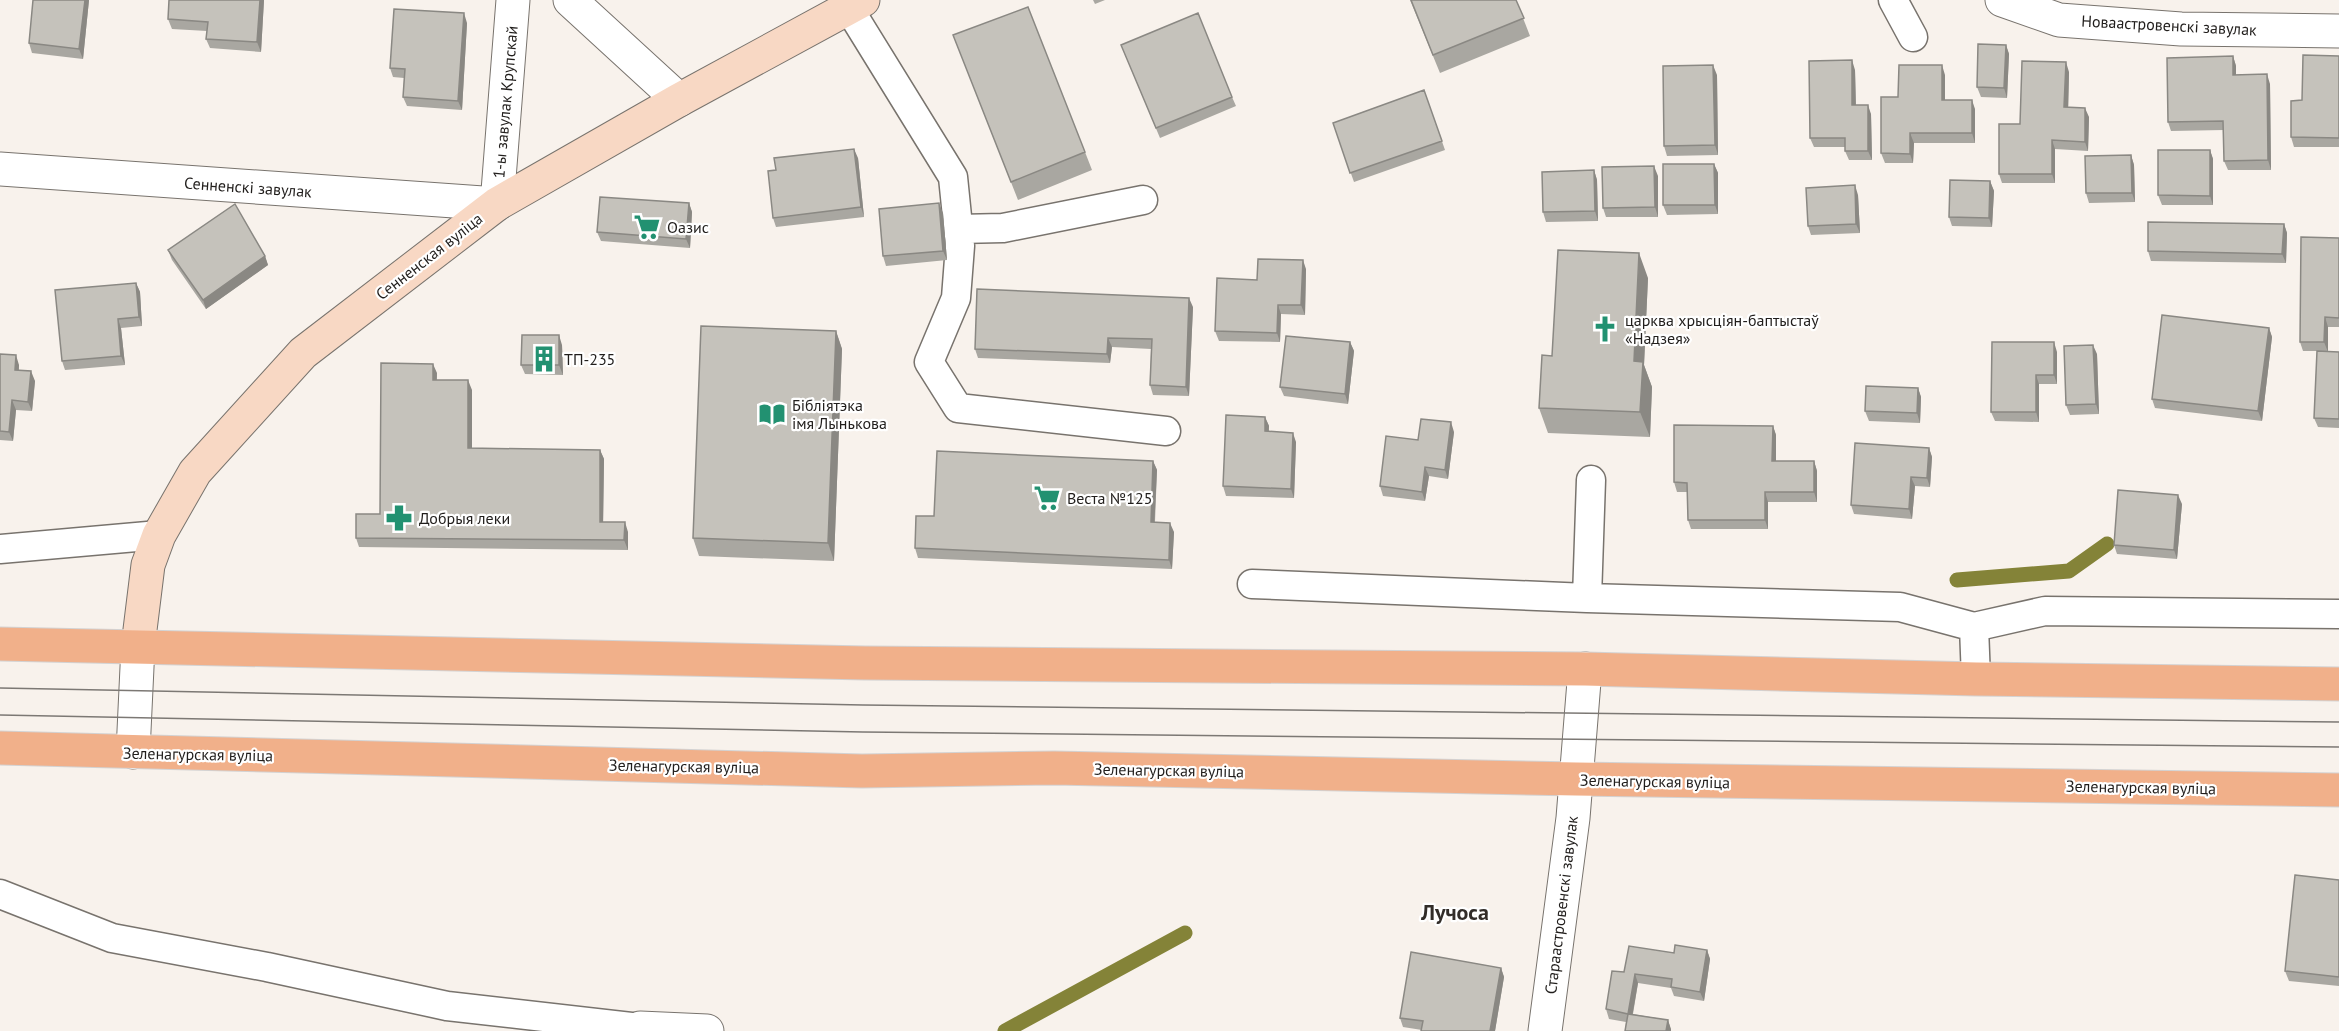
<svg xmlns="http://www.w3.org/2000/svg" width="2339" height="1031" font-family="'PT Sans',sans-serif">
<rect width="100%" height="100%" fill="#f8f2ec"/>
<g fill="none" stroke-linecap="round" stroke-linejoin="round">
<path stroke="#848338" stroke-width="15" d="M1957,580L2069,571L2107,544
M1005,1031L1185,933"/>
<g stroke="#78736d" stroke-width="31">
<path id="lane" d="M1893,0L1913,37
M848,7L953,177L960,246L956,298L929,362L958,408L1166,431
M958,229L1003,228L1143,200
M0,549L159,535
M1252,584L1587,598L1900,607L1974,627L2045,611L2339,614
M1587,598L1591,480
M1974,627L1976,679
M0,894L112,938L267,967L447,1006L640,1028L639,1031"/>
</g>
<g stroke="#78736d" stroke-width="35">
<path id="street" d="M570,0L679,100
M2002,0L2059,20L2181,29L2339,31
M0,169L497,204L513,0
M133,752L138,646
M640,1028L707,1031
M1545,1031L1573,818L1585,669"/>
</g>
<g stroke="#78736d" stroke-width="35">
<path id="secondary" d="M138,646L148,565L159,535L195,472L303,353L497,204L679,100L863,0"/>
</g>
<g stroke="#d3d2d2" stroke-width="35">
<path id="primary" d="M0,644L865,663L1585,669L1976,679L2339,684
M0,748L862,771L1054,768L1576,779L2339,790"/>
</g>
<use href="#lane" stroke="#fff" stroke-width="28"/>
<use href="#street" stroke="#fff" stroke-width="33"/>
<use href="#secondary" stroke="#f8d8c4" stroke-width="33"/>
<use href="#primary" stroke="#f1b08a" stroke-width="33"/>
<path stroke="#7c7874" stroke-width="1.5" d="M0,688L863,705L2339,722
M0,715L863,732L2339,747"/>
</g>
<path fill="#a9a7a1" d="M89,0L83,59L32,53L29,43Z
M264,0L261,52L210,48L206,39L207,31L172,29L168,19Z
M1093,0H1105L1095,4Z
M1410,0H1516L1530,36L1440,73Z
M467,23L462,110L407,106L403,97L404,78L393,77L390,68Z
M953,35L1085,152L1092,170L1018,200Z
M1121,45L1232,97L1236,106L1160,138Z
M2006,45L2009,54L2007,98L1981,97L1977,87Z
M2233,56L2236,66V75L2270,84L2271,170H2228L2224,161V130L2171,131L2168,122Z
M2339,56V147H2294L2291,137L2302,100Z
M1855,70L1856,105L1871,114L1872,160H1849L1845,151V147H1814L1810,138Z
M2069,72L2068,107L2089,117L2088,151L2055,149V183H2002L1999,174L2020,124Z
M1717,75L1718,155L1667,156L1664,146Z
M1945,75V100L1975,109V143H1914L1913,163H1885L1881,153L1898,97Z
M1424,90L1445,150L1354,182L1333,123Z
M2210,150L2213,159V205H2162L2158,195Z
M2131,155L2134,165L2135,202L2089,203L2086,193Z
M858,158L864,217L776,227L773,218Z
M1714,164L1718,173V214L1667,215L1663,205Z
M1594,170L1597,180L1598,221L1546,222L1543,212Z
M1658,176V217H1606L1603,208Z
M1990,181L1994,191L1992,227L1952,226L1949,217Z
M1858,195L1860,233L1811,235L1808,226Z
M689,203L692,212L690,248L601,241L597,232Z
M943,213L947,260L886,266L883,256Z
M2284,224L2287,233L2286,263L2151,261L2148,251Z
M2339,238V327H2328V352H2339V428L2318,427L2314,418L2317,351H2303L2300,342Z
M168,250L265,256L268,265L206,309L172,260Z
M1306,269L1305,315L1281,314L1280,342L1219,341L1215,331L1257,280Z
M1648,278L1644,365L1652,387L1650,437L1548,433L1539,408L1552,356Z
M136,283L140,292L142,326L121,328L125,365L65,370L62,361Z
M1193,307L1189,396L1153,395L1150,385L1151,349L1112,347L1110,363L978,358L975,349Z
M2269,328L2272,337L2262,421L2155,408L2152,399Z
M836,331L842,349L834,561L699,556L693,538Z
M1350,342L1354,351L1348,404L1284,396L1280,387Z
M562,345L563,375L525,374L521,365Z
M2057,352V384H2039V422L1995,421L1991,412Z
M0,354L19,365V370L35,381L32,411L16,410L13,441L0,440Z
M2097,354L2099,414L2070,415L2066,405Z
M437,373V380L472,390V448L600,450L604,459L603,522L628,532V550L359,547L356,538L380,514Z
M1918,388L1921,397L1920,423L1869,421L1865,411Z
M1265,417L1269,426V431L1296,442L1294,498L1226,496L1223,486Z
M1773,426L1776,435V461H1814L1817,471V502H1768V529H1691L1688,520L1687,492H1677L1674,482Z
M1454,432L1448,479L1429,476L1425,501L1383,496L1380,486L1418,440Z
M1929,448L1932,457L1930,487L1915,486L1912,519L1854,514L1851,505Z
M1153,461L1157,470L1155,522L1174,532L1172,569L918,558L915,548L934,516Z
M2182,504L2177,559L2117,554L2114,545Z
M2339,880V986L2289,981L2285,971Z
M1707,950L1710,959L1704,1001L1674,996L1671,988L1638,983L1633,1014L1668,1020L1671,1031H1625L1626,1022L1609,1019L1606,1009L1624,972L1674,953Z
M1501,968L1504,977L1495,1031H1421L1422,1030L1403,1027L1400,1018Z"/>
<path fill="#8a8883" d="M85,0H89L83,59L79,49Z
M260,0H264L261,52L257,42Z
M464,13L467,23L462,110L458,101Z
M2006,45L2009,54L2007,98L2004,88Z
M2233,56L2236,66V84L2233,75Z
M1852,60L1855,70L1856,114L1852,105Z
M2066,62L2069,72L2068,117L2064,107Z
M1713,65L1717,75L1718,155L1715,145Z
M1942,65L1945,75V109L1942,100Z
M2267,74L2270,84L2271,170L2268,160Z
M1972,100L1975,109V143L1972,133Z
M1868,105L1871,114L1872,160L1868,151Z
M2085,108L2089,117L2088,151L2085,142Z
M1910,133L1914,143L1913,163L1910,154Z
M2052,140L2055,149V183L2052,174Z
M854,149L858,158L864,217L861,207Z
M2210,150L2213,159V205L2210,196Z
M2131,155L2134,165L2135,202L2132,193Z
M1714,164L1718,173V214L1715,205Z
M1654,166L1658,176V217L1655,207Z
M1594,170L1597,180L1598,221L1595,211Z
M1990,181L1994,191L1992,227L1989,218Z
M1855,185L1858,195L1860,233L1856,224Z
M689,203L692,212L690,248L686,239Z
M939,203L943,213L947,260L943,251Z
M2284,224L2287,233L2286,263L2282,254Z
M1639,253L1648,278L1644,365L1652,387L1650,437L1640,412L1634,361Z
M265,256L268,265L206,309L203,300Z
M1303,260L1306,269L1305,315L1301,305Z
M136,283L140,292L142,326L139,317Z
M1189,298L1193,307L1189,396L1186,387Z
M1278,305L1281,314L1280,342L1277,333Z
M2325,317L2328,327V352L2324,342Z
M118,319L121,328L125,365L121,356Z
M2269,328L2272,337L2262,421L2258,411Z
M836,331L842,349L834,561L828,543Z
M559,335L562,345L563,375L559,365Z
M1108,338L1112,347L1110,363L1107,354Z
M1350,342L1354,351L1348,404L1345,394Z
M2054,342L2057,352V384L2054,375Z
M2093,345L2097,354L2099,414L2096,404Z
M16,355L19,365L18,379L15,370Z
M433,364L437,373L436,389L433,380Z
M31,371L35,381L32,411L28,402Z
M2036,375L2039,384V422L2036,412Z
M468,380L472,390V458L468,448Z
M1918,388L1921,397L1920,423L1917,413Z
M12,400L16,410L13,441L9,432Z
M1265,417L1269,426L1268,440L1265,431Z
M1451,422L1454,432L1448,479L1445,470Z
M1773,426L1776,435V471L1772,461Z
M1293,433L1296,442L1294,498L1291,489Z
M1929,448L1932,457L1930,487L1927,478Z
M600,450L604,459L603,531L600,522Z
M1153,461L1157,470L1154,531L1151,522Z
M1814,461L1817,471V502L1814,492Z
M1425,467L1429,476L1425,501L1422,492Z
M1911,477L1915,486L1912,519L1909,509Z
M1765,492L1768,502V529L1765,520Z
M2178,495L2182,504L2177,559L2174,550Z
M625,522L628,532V550L624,540Z
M1170,523L1174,532L1172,569L1169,560Z
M1707,950L1710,959L1704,1001L1700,992Z
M1501,968L1504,977L1495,1031H1490Z
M1635,974L1638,983L1631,1023L1628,1014Z
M1668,1020L1671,1029V1031H1666Z"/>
<path fill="#c5c2bb" stroke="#8a8883" stroke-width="1.5" d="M33,0H85L79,49L29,43Z
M169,0H260L257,42L206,39L208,22L168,19Z
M1411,0H1516L1524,18L1433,55Z
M1028,7L1085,152L1011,182L953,35Z
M394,9L464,13L458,101L403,97L405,69L390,68Z
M1198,13L1232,97L1156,128L1121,45Z
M1978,44L2006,45L2004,88L1977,87Z
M2303,55L2339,56V138L2291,137V101L2302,100Z
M2233,56V75L2267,74L2268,160L2224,161L2223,121L2168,122L2167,58Z
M1852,60V105H1868V151H1845V138H1810L1809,61Z
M2022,61L2066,62L2064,107L2085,108V142L2052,140V174H1999V124H2020Z
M1713,65L1715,145L1664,146L1663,66Z
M1899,65H1942V100H1972V133H1910V154L1881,153V97H1898Z
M1424,90L1442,141L1350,173L1333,123Z
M854,149L861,207L773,218L768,171L776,170L774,158Z
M2158,150H2210V196L2158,195Z
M2131,155L2132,193H2086L2085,156Z
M1663,164H1714L1715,205H1663Z
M1654,166L1655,207L1603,208L1602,167Z
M1594,170L1595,211L1543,212L1542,172Z
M1950,180L1990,181L1989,218L1949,217Z
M1855,185L1856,224L1808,226L1806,188Z
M600,197L689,203L686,239L597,232Z
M939,203L943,251L883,256L879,209Z
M235,204L265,256L203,300L168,250Z
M2148,222L2284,224L2282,254L2148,251Z
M2301,237L2339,238V318L2325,317L2324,342H2300Z
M1558,250L1639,253L1634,361L1643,362L1640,412L1539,408L1542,355L1552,356Z
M1258,259L1303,260L1301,305H1278L1277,333L1215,331L1217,278L1257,280Z
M136,283L139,317L118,319L121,356L62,361L55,290Z
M977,289L1189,298L1186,387L1150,385L1152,339L1108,338L1107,354L975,349Z
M2162,315L2269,328L2258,411L2152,399Z
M701,326L836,331L828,543L693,538Z
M522,335H559V365H521Z
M1286,336L1350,342L1345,394L1280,387Z
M1992,342H2054V375H2036V412H1991Z
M2093,345L2096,404L2066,405L2064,346Z
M2317,351L2339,352V419L2314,418Z
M0,354L16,355L15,370L31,371L28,402L12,400L9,432L0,431Z
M381,363L433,364V380H468V448L600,450V522H625L624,540L356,538V514H380Z
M1866,386L1918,388L1917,413L1865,411Z
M1226,415L1265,417V431L1293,433L1291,489L1223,486Z
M1421,419L1451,422L1445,470L1425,467L1422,492L1380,486L1386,436L1418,440Z
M1674,425L1773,426L1772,461H1814V492H1765V520H1688L1687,483L1674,482Z
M1855,443L1929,448L1927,478L1911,477L1909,509L1851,505Z
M937,451L1153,461L1151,522L1170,523L1169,560L915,548L916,516H934Z
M2118,490L2178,495L2174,550L2114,545Z
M2295,875L2339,880V977L2285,971Z
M1675,945L1707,950L1700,992L1671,987L1672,979L1635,974L1628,1014L1606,1009L1612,971L1624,972L1629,946L1674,953Z
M1411,952L1501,968L1490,1031H1421L1423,1021L1400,1018Z
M1628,1014L1668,1020L1666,1031H1625Z"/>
<defs>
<g id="supermarket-bare" transform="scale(2.07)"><path d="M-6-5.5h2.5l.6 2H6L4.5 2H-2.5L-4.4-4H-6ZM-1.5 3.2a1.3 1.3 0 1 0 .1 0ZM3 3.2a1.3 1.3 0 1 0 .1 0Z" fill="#229171" stroke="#fff" stroke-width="2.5" paint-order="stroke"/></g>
<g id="church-bare" transform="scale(2.07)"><path d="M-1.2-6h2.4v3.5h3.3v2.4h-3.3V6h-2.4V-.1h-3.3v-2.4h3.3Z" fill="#229171" stroke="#fff" stroke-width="2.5" paint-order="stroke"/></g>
<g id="building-bare" transform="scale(2.07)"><path d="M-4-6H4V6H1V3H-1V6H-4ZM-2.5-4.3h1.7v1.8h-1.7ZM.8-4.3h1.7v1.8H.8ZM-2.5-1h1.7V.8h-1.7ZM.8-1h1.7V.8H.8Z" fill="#229171" stroke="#fff" stroke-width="2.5" paint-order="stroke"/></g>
<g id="library-bare" transform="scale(2.07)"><path d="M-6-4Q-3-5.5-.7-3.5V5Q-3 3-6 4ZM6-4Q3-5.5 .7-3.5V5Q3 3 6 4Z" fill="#229171" stroke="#fff" stroke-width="2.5" paint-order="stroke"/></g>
<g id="pharmacy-bare" transform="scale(2.07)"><path d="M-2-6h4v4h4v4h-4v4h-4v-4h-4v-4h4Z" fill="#229171" stroke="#fff" stroke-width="2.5" paint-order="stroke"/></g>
</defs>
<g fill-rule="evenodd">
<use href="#supermarket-bare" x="647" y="227"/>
<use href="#church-bare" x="1605" y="329"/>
<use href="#building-bare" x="544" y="359"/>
<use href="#library-bare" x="772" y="414"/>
<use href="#supermarket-bare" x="1047" y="498"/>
<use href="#pharmacy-bare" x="399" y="518"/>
</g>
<g text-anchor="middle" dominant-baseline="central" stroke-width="4.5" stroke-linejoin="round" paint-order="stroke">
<g font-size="16" fill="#211e1c" stroke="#fff">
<text transform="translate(2169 25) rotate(3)">Новаастровенскі завулак</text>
<text transform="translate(505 102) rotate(-85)">1-ы завулак Крупскай</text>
<text transform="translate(248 187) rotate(4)">Сенненскі завулак</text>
<text transform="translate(429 256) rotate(-38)">Сенненская вуліца</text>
<text transform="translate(198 754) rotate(1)">Зеленагурская вуліца</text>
<text transform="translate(684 766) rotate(1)">Зеленагурская вуліца</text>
<text transform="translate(1169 770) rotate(1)">Зеленагурская вуліца</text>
<text transform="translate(1655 781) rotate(1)">Зеленагурская вуліца</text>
<text transform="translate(2141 787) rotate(1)">Зеленагурская вуліца</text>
<text transform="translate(1561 905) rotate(-83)">Стараастровенскі завулак</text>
</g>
<g font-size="16" fill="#211e1c" stroke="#fff" text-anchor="start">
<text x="667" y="227">Оазис</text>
<text x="1625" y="320">царква хрысціян-баптыстаў<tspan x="1625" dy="18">«Надзея»</tspan></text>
<text x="564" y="359">ТП-235</text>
<text x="792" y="405">Бібліятэка<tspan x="792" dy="18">імя Лынькова</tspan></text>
<text x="1067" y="498">Веста №125</text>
<text x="419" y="518">Добрыя леки</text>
</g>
<g font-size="22" font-weight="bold" fill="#322d29" stroke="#fff">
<text x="1455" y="912">Лучоса</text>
</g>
</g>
</svg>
